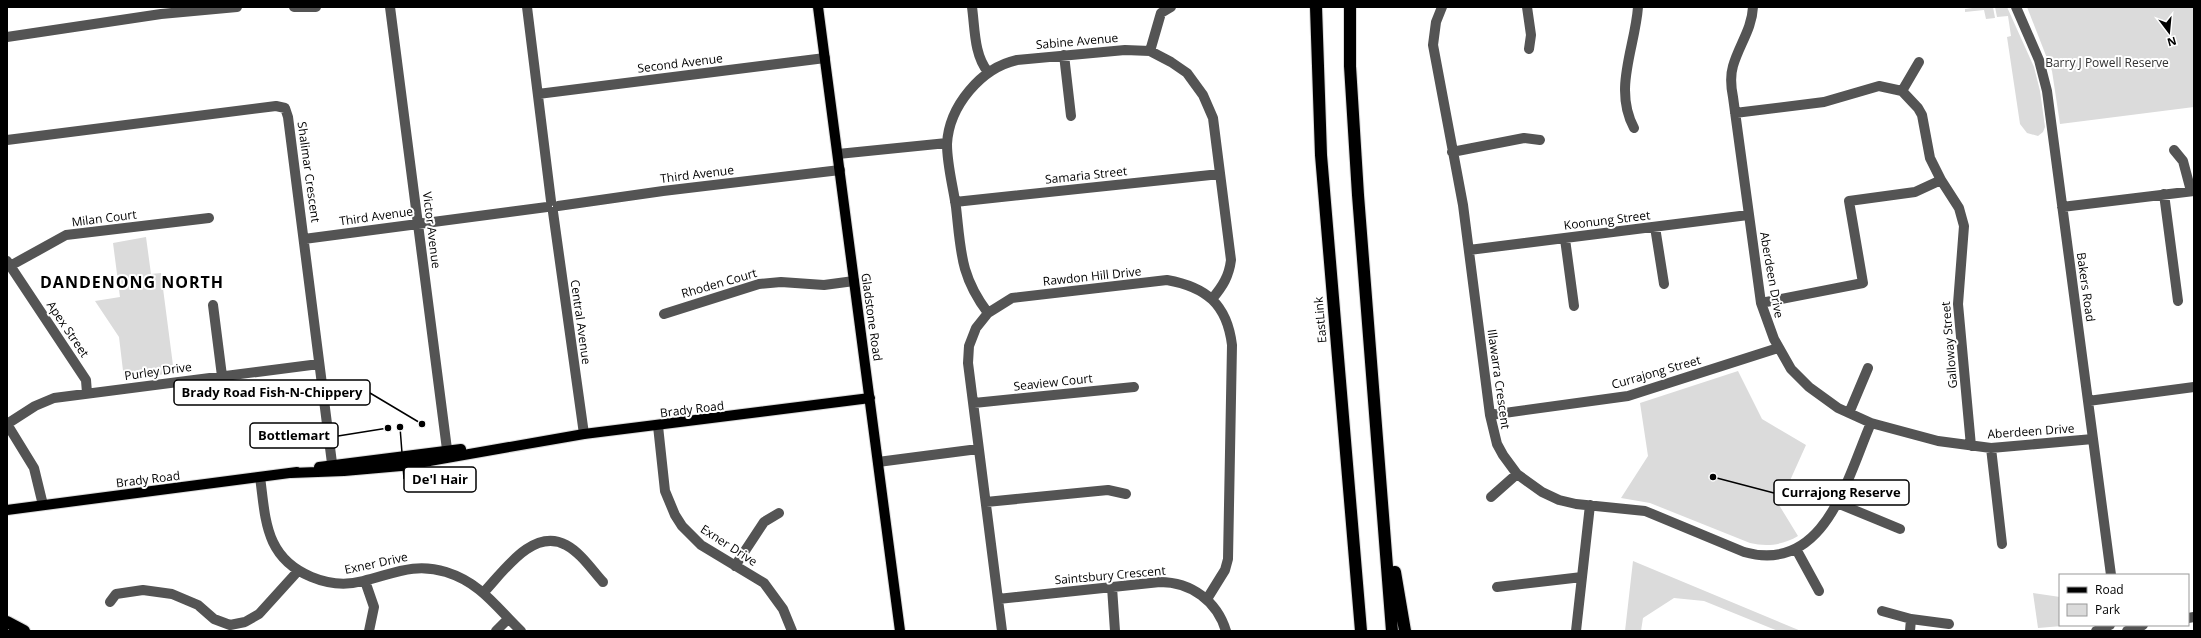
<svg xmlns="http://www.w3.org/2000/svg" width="2201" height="638" font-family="'Open Sans',sans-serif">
<rect width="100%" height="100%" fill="#fff"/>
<path fill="#dbdbdb" d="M1980,7H1993L1995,18L1986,19L1984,10L1965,12V9Z
M1995,7H2007L2034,67L2040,91L2045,127L2043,132L2038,136L2027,133L2020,124L2007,37L2011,36L2008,16L1997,17Z
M2027,7H2194V107L2060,124L2052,71Z
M146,237L151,274L161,273L174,373L124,379L119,337L95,301L120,297L113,243Z
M1738,371L1762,419L1806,445L1779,505L1798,536C1783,545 1767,547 1750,543L1650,503L1621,498L1648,456L1640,403Z
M1633,561L1801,631H1778L1704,601L1674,598L1643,618L1641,631H1625Z
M2033,593L2060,597V625H2074L2038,628Z"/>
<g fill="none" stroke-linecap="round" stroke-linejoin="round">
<g stroke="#dbdbdb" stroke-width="12">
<path id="major" d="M818,7L900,631
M319,467L461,449
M291,473L344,471L401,466L584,434L870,398
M7,510L297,472"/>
</g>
<g stroke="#dbdbdb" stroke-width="14">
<path id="highway" d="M1316,7L1321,155L1361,631
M1350,7V66L1358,195L1392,631
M1395,572L1405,631
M7,622L24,631"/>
</g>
<path stroke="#545454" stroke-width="10" d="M294,7H316
M390,7L448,457
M527,7L551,201
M972,7C975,29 974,55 988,72
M1442,7L1436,22L1433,45L1463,205L1490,415L1497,444L1503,455L1517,474L1542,492L1559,500L1576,504L1645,511L1744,552C1825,575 1847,478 1871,423
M1527,7L1531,35L1529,49
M1753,7C1752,29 1739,45 1733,66C1730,76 1731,87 1733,97L1761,303L1774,339L1791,369L1809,387L1838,408L1871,423L1938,441L1991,448L2093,439
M2016,7L2039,60L2047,91L2111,575
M7,37L161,14L237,7
M1150,51L1161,13L1171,7
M1064,55L1071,116
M1902,91L1919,62
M538,94L825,58
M1735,113L1824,102L1879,86L1902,91L1918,108L1922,115L1930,158L1941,180L1959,208L1964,226L1958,304L1971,446
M1634,128C1613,89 1635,48 1638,7
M7,140L276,106L285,108L288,117L333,471
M2174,150L2183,161L2191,191
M1452,152L1524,138L1540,140
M838,154L947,143
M2164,194L2178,301
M955,202L1220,174
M558,206L663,191L840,170
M2062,207L2194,191
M553,212L584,434
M1655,227L1664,284
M304,239L547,207
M1565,239L1574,306
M1469,250L1748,215
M7,261L86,380L87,393
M10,266L66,235L209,218
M1761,303L1863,283L1849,201L1915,192L1941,180
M213,305L222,376
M988,313C960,276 961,251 956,207C953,186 947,165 947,144C949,106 981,68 1017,60L1125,50L1150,51L1171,62L1187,73L1203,95L1213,118L1231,260C1229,276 1223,286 1212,299
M664,314L759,284L781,282L824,285L854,281
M2088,401L2194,387
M974,403L1134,387
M1849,413L1868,368
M1490,415L1628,396L1778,348
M7,424L35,406L54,398L319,364
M7,424L34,468L43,505
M658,426L665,491L675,515L682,526L701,545L764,583L783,609L792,631
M1991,448L2002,544
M878,462L978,449
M260,477C263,498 264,523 273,542C288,574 330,590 363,581C393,574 414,562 446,572C481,583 496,607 521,631
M1491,497L1517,474
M986,502L1108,490L1126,494
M1837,503L1900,529
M1796,549L1819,591
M735,566L764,522L779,513
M365,581L374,607L369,631
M1112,587L1115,631
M1497,587L1582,577
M484,592C503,572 533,527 566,545C581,553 592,570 603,582
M998,599L1160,582C1191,582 1217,601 1226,631
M110,602L116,594L143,590L172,594L198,605L214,619L230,625L245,622L259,614L298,571
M1882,611L1911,619L1949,624
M2188,618L2194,617
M496,631L508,619
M1002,631L968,363L969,346L976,328L988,313L1012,298L1167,280C1206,287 1227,304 1232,345L1228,559L1225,570L1207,599
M1576,631L1590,505
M1910,631L1911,619
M2096,631L2110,625
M2127,631L2143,625"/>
<use href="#major" stroke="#000" stroke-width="10"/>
<use href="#highway" stroke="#000" stroke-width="12"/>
</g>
<g text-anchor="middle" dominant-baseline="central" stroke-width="4" stroke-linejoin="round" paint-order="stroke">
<g font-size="12" fill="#000" stroke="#fff">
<text transform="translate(1077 41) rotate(-5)">Sabine Avenue</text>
<text transform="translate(680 63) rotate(-7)">Second Avenue</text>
<text transform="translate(309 172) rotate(82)">Shalimar Crescent</text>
<text transform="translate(697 174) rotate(-7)">Third Avenue</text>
<text transform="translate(1086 175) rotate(-6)">Samaria Street</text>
<text transform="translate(376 216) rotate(-8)">Third Avenue</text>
<text transform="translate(104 218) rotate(-7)">Milan Court</text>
<text transform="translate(1607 220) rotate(-7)">Koonung Street</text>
<text transform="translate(432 230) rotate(83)">Victor Avenue</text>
<text transform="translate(1772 275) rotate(80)">Aberdeen Drive</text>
<text transform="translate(1092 276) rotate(-6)">Rawdon Hill Drive</text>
<text transform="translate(719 283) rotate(-16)">Rhoden Court</text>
<text transform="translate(2086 287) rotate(82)">Bakers Road</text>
<text transform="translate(872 317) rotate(82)">Gladstone Road</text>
<text transform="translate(1320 320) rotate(-95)">EastLink</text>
<text transform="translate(581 322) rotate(82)">Central Avenue</text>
<text transform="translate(68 329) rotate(56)">Apex Street</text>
<text transform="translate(1949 345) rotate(-95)">Galloway Street</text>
<text transform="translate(158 371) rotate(-8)">Purley Drive</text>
<text transform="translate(1656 372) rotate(-16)">Currajong Street</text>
<text transform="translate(1499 379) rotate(82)">Illawarra Crescent</text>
<text transform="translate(1053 382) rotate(-6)">Seaview Court</text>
<text transform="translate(692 409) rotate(-7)">Brady Road</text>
<text transform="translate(2031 431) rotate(-4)">Aberdeen Drive</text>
<text transform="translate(148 479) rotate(-7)">Brady Road</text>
<text transform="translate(729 545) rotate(33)">Exner Drive</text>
<text transform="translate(376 563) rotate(-12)">Exner Drive</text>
<text transform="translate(1110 575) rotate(-5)">Saintsbury Crescent</text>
</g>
<g font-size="12" fill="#323232" stroke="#fff">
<text x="2107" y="62">Barry J Powell Reserve</text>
</g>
<g font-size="16" font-weight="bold" letter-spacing="1" fill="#000" stroke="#fff">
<text x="132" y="282">DANDENONG NORTH</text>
</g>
</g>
<path fill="none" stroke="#000" stroke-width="1.5" d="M422 424L370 393M388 428L338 436M400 427L404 479M1713 477L1774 493"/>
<g fill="#000" stroke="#fff" stroke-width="1.5">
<circle cx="422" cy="424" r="4"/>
<circle cx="388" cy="428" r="4"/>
<circle cx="400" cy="427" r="4"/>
<circle cx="1713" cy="477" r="4"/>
</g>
<g fill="#fff" stroke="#000" stroke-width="1.5">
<rect x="174" y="380" width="196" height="25" rx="4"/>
<rect x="250" y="423" width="88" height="25" rx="4"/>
<rect x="404" y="467" width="72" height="25" rx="4"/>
<rect x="1774" y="480" width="135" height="25" rx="4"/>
</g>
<g font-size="13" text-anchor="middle" font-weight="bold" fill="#000">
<text x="272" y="397">Brady Road Fish-N-Chippery</text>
<text x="294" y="440">Bottlemart</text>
<text x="440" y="484">De'l Hair</text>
<text x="1841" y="497">Currajong Reserve</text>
</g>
<rect width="2201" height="638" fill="none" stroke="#000000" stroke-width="16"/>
<rect x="2059" y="574" width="130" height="52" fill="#ffffff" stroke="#999999"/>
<rect x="2067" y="587" width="20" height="6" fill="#000000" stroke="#999999"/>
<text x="2095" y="594" font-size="12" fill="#000000">Road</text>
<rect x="2067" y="604" width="20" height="12" fill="#dbdbdb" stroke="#999999"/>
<text x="2095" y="614" font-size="12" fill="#000000">Park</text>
<g transform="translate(2169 32) rotate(164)" stroke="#ffffff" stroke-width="3" paint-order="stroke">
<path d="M0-3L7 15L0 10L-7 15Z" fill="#000000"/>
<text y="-6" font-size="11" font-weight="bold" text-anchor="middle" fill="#000000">N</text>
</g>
</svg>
